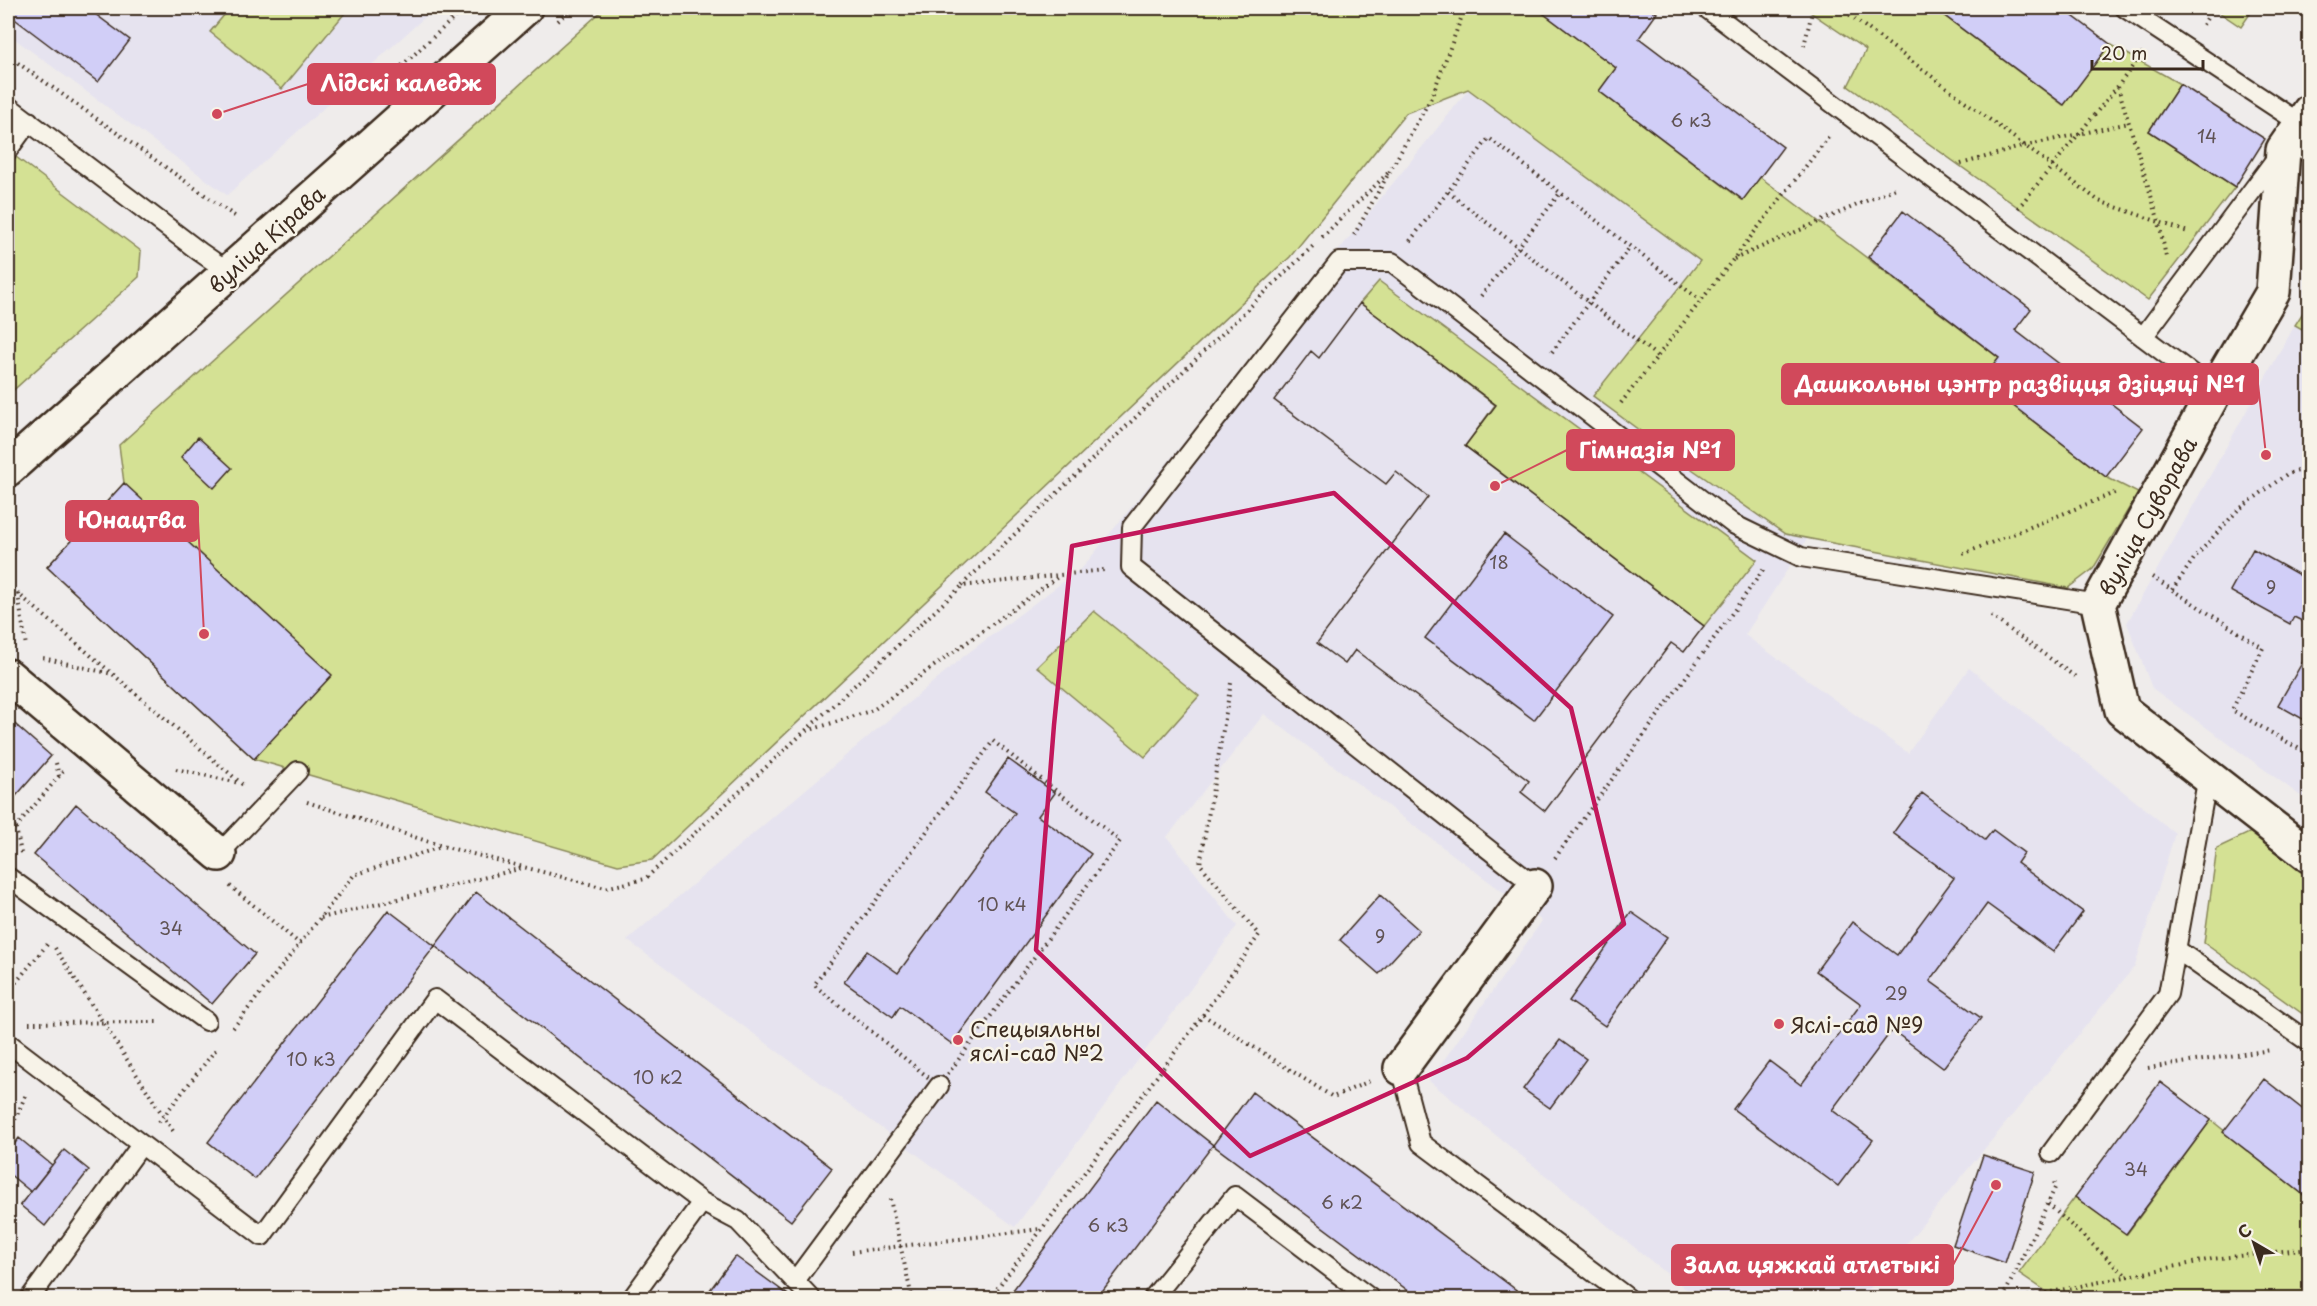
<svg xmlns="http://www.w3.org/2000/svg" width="2317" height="1306" font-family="'Playpen Sans',sans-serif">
<rect width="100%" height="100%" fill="#efeceb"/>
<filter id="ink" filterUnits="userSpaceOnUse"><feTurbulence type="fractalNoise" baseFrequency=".0167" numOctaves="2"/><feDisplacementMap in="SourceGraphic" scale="12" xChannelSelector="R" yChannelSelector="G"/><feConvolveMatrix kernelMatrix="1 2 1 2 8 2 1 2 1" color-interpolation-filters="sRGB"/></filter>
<g filter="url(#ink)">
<path fill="#e6e3ef" d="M8,8H435L227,195L8,34Z
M1469,89L1894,405L1745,635L1908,753L1969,668L2175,833L2135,966L1862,1298H1697L1429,1081L1542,921L1264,714L1167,837L1237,926L1015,1227L627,940L964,656L1083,567Z
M2295,325L2309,333V802L2152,688L2127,623Z"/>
<path fill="#d4e194" stroke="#888659" stroke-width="1.5" d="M230,8H349L282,89L210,32Z
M605,8H1536L1616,68L1599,91L1742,200L1760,177L1999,358L1981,381L2106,477L2138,493L2093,569L2068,588L1785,534L1689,467L1593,396L1700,261L1468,89L1406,113L1290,257L652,860L618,865L254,759L47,567L124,483L119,445Z
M1804,8H1947L1942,14L2063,105L2110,44L2180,84L2149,131L2235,187L2148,300L1848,86L1866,50Z
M2213,8H2254L2241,27Z
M16,157L141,251L139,277L8,395V168Z
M1379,281L1757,560L1704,626L1465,446L1495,405L1360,303Z
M2309,303V333L2295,325Z
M1094,611L1199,696L1145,757L1037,667Z
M2251,832L2309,872V1015L2307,1017L2204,943L2217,848Z
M2211,1120L2309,1199V1298H2056L2019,1273L2075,1197L2127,1234Z"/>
<path fill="#d1cef7" stroke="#3b2a1e" stroke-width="1.5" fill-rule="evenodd" d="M8,8H87L130,40L98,82L8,14Z
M1536,8H1649L1657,13L1639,38L1783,147L1743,200L1599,91L1616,68Z
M1947,8H2062L2110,44L2064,105L1942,14Z
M2180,84L2265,139L2235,187L2149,131Z
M1903,211L2031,309L2015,330L2143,428L2106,477L1981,381L1999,358L1868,257Z
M1360,303L1496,405L1465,446L1704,626L1684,652L1671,643L1545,811L1521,792L1529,781L1355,650L1345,664L1317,643L1428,497L1396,472L1386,484L1274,400L1311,351L1319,358ZM1504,534L1613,617L1534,720L1425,638Z
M1360,303L1496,405L1465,446L1704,626L1684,652L1671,643L1545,811L1521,792L1529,781L1355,650L1345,664L1317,643L1428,497L1396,472L1386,484L1274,400L1311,351L1319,358Z
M198,437L232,468L214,488L181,457Z
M124,483L332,675L254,759L47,567Z
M2253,549L2310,581V625L2294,617L2290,624L2230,591Z
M2310,649V723L2278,705Z
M8,718L51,756L9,804L8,803Z
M1008,759L1055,793L1038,816L1091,854L952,1044L900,1006L893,1017L844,982L867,951L898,973L1015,813L985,792Z
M1922,793L1985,840L1993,830L2024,853L2017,863L2083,912L2053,952L1987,904L1930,981L1981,1018L1943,1068L1892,1030L1832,1110L1873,1140L1838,1186L1733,1109L1769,1061L1801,1085L1861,1004L1816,971L1852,922L1897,955L1954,878L1893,833Z
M76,804L255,954L212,1004L34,855Z
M476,892L832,1168L791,1221L435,946Z
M1380,895L1419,930L1379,974L1340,940Z
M388,910L435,946L255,1179L208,1142Z
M1631,912L1667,937L1605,1026L1569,1001Z
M1560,1040L1586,1059L1550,1108L1523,1089Z
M2264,1079L2310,1115V1200L2223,1132Z
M2160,1082L2211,1120L2126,1234L2075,1197Z
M1252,1092L1527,1298H1418L1213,1145Z
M1156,1100L1213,1145L1097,1298H1007Z
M19,1138L52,1165L31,1192L8,1173V1152Z
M64,1150L89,1170L45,1226L20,1205Z
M1983,1155L2035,1172L2005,1263L1953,1245Z
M735,1256L791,1297L790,1298H704Z"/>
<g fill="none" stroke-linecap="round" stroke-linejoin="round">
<g stroke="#3b2a1e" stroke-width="22">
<path id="service" d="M1706,8L2215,391
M2125,8L2301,124
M8,106L200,252L229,272
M2290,140L2310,154
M8,150L29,121
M2143,337L2278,156
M219,854L298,771
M8,877L206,1021
M1535,886L1131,567L1132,527L1339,262H1392L1733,524L1801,557L2098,604
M2176,949L2310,1043
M8,1043L262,1236L435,999L702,1202L738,1221L811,1298
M1401,1068L1421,1143L1628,1298
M2051,1153L2168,994L2208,776
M795,1281L939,1086
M30,1298L141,1145
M632,1298L702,1202
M1153,1298L1235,1196L1370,1298"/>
</g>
<g stroke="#3b2a1e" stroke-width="38">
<path id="minor" d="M2310,111L2283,150L2273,292L2215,391L2098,604L2122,710L2310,856
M8,469L525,8
M8,676L219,854
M1401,1068L1535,886"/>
</g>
<path stroke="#3b2a1e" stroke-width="4" stroke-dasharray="1.5 4.5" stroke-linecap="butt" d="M1840,8L2099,201L2159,222L2166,257
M558,21L573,8
M2203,25L2213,8
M1804,46L1813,8
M8,56L236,217
M384,82L465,8
M2118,87L2159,222L2188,232
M1961,164L2024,146L2129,123
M1448,192L1657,356
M2018,208L2118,86L2143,52
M1354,235L1432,96L1465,8
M1322,237L1388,173
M1410,241L1489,138L1700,300
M1734,259L1898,187
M1481,296L1560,193
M1552,352L1630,247
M1621,403L1831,134
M1963,554L2117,492
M2152,577L2263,648L2232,710L2310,755
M8,585L242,784L245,785
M962,585L1313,246
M2172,590L2196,556L2238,510L2287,474L2310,468
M18,594L26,646
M1991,616L2077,678
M43,658L112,674
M807,731L873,710L1059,576
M993,741L1120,841L939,1086L814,985Z
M56,763L59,776
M176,769L239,783
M307,802L442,846L605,888L645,879L962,586L1104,570
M16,828L21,853
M8,837L65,769
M1555,858L1764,569
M230,886L300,944
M321,918L523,868
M55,948L173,1131
M8,992L50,941
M1203,1015L1259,935L1200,864L1231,683
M29,1023L157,1022
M233,1028L354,875L441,847
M2148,1068L2271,1050
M159,1122L217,1048
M8,1136L27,1092
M890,1199L912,1298
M2048,1204L2127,1276
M852,1252L1041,1229
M990,1298L1203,1015L1333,1097L1370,1081
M2003,1298L2055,1188L2054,1179
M2022,1298L2212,1259L2310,1248"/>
<use href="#service" stroke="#f7f3e8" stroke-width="18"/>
<use href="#minor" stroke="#f7f3e8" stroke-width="33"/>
</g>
</g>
<path fill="none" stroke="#c2185b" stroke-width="4.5" stroke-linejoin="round" d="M1334,493L1571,708L1624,924L1467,1058L1250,1156L1036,950L1054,725L1072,546Z"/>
<g fill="#d1495b" stroke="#f7f3e8" stroke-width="2">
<circle cx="1779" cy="1024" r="6"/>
<circle cx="958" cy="1040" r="6"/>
</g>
<g text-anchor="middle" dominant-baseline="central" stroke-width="5" stroke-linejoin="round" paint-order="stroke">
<g font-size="18" fill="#605354">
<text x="1691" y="119">6 к3</text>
<text x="2207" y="135">14</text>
<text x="1499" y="561">18</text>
<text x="2271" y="586">9</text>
<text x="1002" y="903">10 к4</text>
<text x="171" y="927">34</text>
<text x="1380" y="935">9</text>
<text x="1896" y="992">29</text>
<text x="311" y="1058">10 к3</text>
<text x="658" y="1076">10 к2</text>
<text x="2136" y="1168">34</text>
<text x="1342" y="1201">6 к2</text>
<text x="1108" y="1224">6 к3</text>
</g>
<g font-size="21" fill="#3b2a1e" stroke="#f7f3e8">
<text transform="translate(266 239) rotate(-42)">вуліца Кірава</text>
<text transform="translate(2147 516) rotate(-61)">вуліца Суворава</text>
</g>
<g font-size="21" fill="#3b2a1e" stroke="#f7f3e8" text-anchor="start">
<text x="1791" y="1024">Яслі-сад №9</text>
<text x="970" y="1028">Спецыяльны<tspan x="970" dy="24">яслі-сад №2</tspan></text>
</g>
</g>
<path fill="none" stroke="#d1495b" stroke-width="2" d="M217 114L308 84M2266 455L2258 384M1495 486L1567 450M204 634L198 521M1996 1185L1953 1265"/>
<g fill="#d1495b" stroke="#f7f3e8" stroke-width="2">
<circle cx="217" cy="114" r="6"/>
<circle cx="2266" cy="455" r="6"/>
<circle cx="1495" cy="486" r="6"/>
<circle cx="204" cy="634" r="6"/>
<circle cx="1996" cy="1185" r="6"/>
</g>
<g fill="#d1495b" stroke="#d1495b" stroke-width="2">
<rect x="308" y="64" width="187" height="40" rx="6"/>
<rect x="1782" y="364" width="476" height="40" rx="6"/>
<rect x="1567" y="430" width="167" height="40" rx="6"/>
<rect x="66" y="501" width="132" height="40" rx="6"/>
<rect x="1672" y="1245" width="281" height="40" rx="6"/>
</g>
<g font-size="22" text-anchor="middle" font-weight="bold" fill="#fff">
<text x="401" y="91">Лідскі каледж</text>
<text x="2020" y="392">Дашкольны цэнтр развіцця дзіцяці №1</text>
<text x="1650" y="458">Гімназія №1</text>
<text x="132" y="528">Юнацтва</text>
<text x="1812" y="1273">Зала цяжкай атлетыкі</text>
</g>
<rect width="2317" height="1306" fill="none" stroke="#f7f3e8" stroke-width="30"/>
<rect x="15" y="15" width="2287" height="1276" fill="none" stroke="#3b2a1e" stroke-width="2" filter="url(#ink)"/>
<g transform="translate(2254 1243) rotate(321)" stroke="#f7f3e8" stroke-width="4.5" paint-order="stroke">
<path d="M0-4.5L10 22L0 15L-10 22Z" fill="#3b2a1e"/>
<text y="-9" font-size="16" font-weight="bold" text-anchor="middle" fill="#3b2a1e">С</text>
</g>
<path d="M2092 60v9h111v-9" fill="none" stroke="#3b2a1e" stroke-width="3"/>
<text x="2101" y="60" font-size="18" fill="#3b2a1e" stroke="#f7f3e8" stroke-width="4.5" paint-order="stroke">20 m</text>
</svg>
